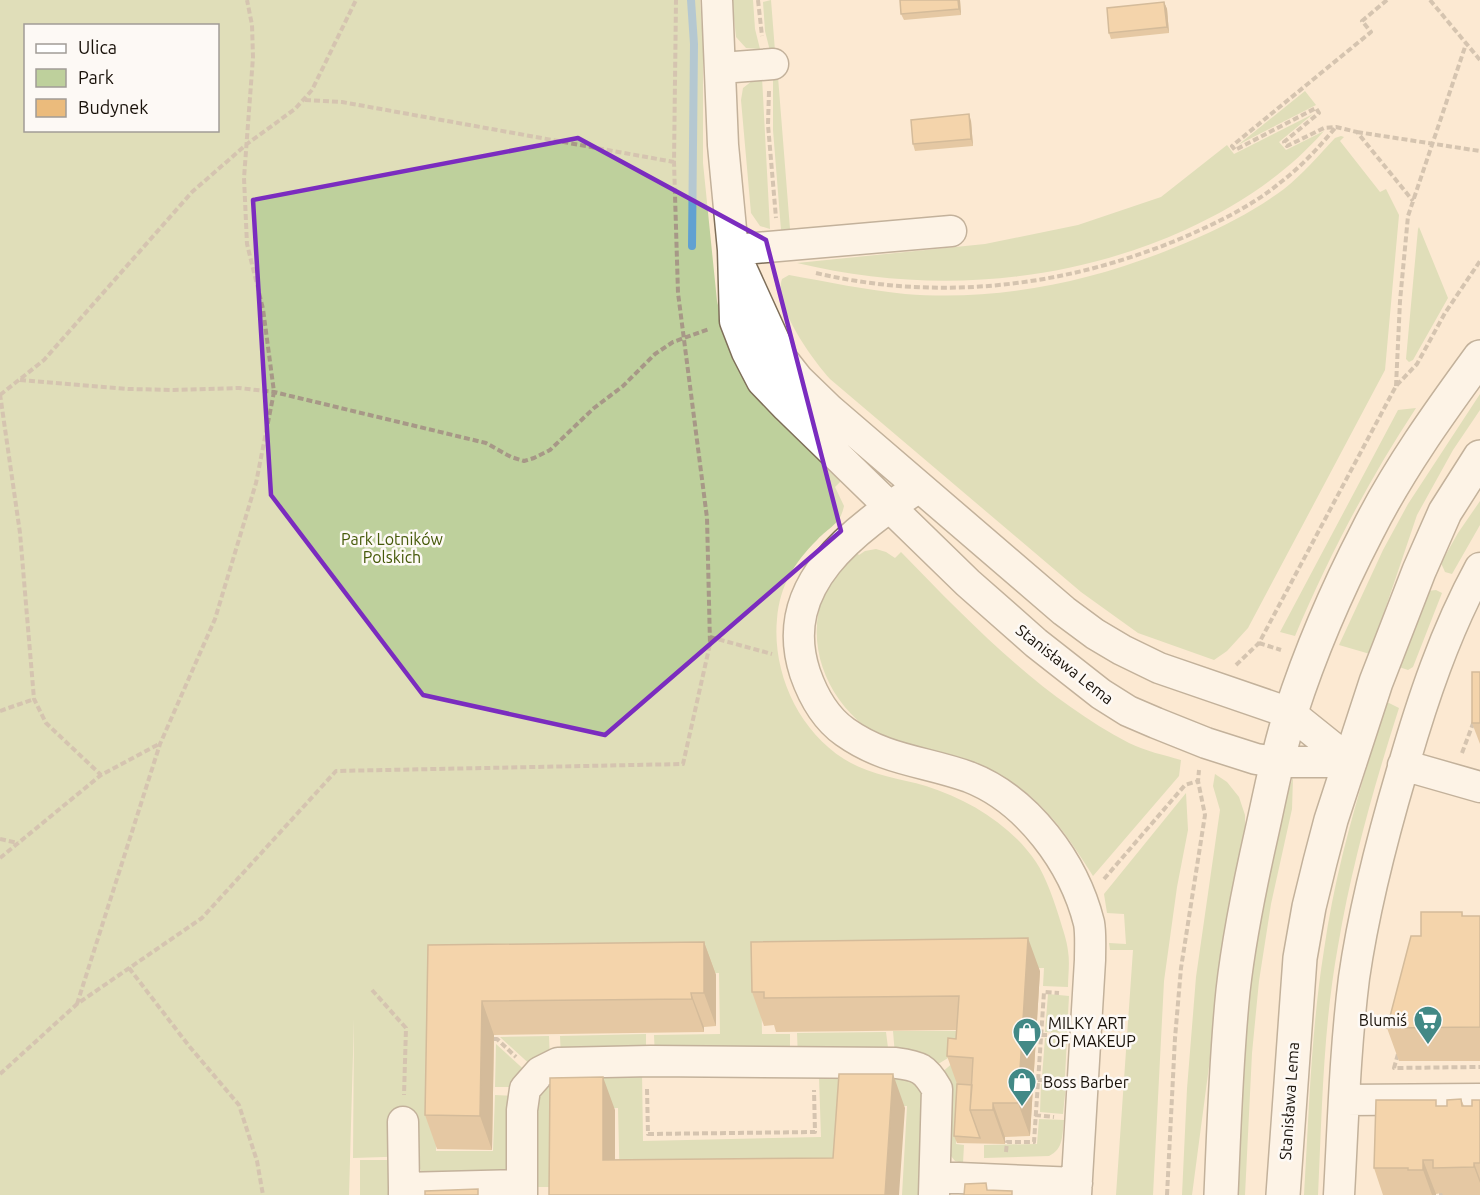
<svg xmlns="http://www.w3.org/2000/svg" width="1480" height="1195" font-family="Ubuntu,sans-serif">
<rect width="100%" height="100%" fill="#fce9d2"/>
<path fill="#bed09c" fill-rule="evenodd" d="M0,0H700L703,41V163L717,301L725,334L760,401L841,481L835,487L844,506C840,525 830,526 817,540C794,563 780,585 777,619C772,672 798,730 844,759C869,775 898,778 926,786C969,800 1010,824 1036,862C1046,877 1055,903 1060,920C1063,930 1067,941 1068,951C1070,963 1068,975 1068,987L1043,986L1044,968L761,972L762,1034H790V1055L655,1058L654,1035L720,1034L719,973L435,976L436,1151H493L495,1095L519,1096L517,1182L432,1180L421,1171L415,1156L353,1158L354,1019L349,1195H0ZM26,26H218V130H26Z
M732,0H753L755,29L760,49L746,48L736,37Z
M771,0L775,51H770L765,31L763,2Z
M762,77L770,229L760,226L751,213L741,100L743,88L752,81Z
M778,77L790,229L781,230L773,130V79Z
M1305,91L1316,105L1238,145Z
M1313,114L1279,142L1286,150L1324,131C1285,175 1238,206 1185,230C1062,285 927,294 797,263L985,244L1078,225L1161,197L1227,145L1234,154Z
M1341,136L1344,137L1340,141L1380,192L1386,189L1399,215L1385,370L1248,628L1227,651L1214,660L1138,633L1081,592L830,379C813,360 773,306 782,279L789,275C828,282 866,290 905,294C1006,302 1105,279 1197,238C1227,225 1257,209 1284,189C1303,174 1319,155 1335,138Z
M1419,227L1448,298L1413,360L1409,362L1406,359L1418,229Z
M1480,394V410L1453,450L1417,515L1370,654L1339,645L1383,550L1408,504Z
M1416,408C1368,481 1329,556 1295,636L1280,632L1398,410Z
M1480,501V525L1452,574L1445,572L1441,563L1458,533Z
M876,549L886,552L895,558L901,552C970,623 1041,697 1129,743C1145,751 1164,755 1181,760L1179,776L1093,876C1071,841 1048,806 1013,783C979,760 934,759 896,744C839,722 801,656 823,596C828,581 845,563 854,550L859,555L865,551Z
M1436,590L1442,593L1413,667L1408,670L1399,667L1428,591Z
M1387,702L1399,708C1374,786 1352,864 1338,946C1323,1028 1322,1112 1318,1195H1304C1309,1113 1311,1031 1324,950C1336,865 1361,784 1387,702Z
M1215,774L1227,782L1239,797L1245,815V834L1227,930L1192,1195H1182L1187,1089L1196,977L1220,810L1213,786Z
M1293,777L1292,809L1271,904L1259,981L1252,1053L1245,1195H1236L1242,1082L1250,983L1260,915L1282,811Z
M1186,793L1188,830L1177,887L1164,981L1153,1195H1116L1133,950H1110L1109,943L1126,944L1124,914L1107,913L1104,894Z
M1048,994L1069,996L1067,1033L1045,1032Z
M893,1031H958L956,1053L935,1066L895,1055Z
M886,1032L889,1056L798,1058L797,1033Z
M646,1034V1058L561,1059L560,1036Z
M549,1036L550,1061L535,1069L500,1037Z
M1045,1038H1067L1065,1077H1042Z
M496,1044L530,1075L521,1087H495Z
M954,1062L959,1066L956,1144L964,1145L963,1163L955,1161L947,1151L941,1073Z
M642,1072L643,1141L821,1137L819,1077L912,1078L922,1085V1195H902L907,1106H848L842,1187L620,1190L618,1108L560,1109L559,1187H533L531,1096L540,1079Z
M1041,1084L1066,1085L1063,1114L1040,1112Z
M1039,1119L1064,1120C1062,1135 1064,1149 1049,1156L984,1158V1145L1037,1144Z
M360,1160H397V1195H360Z"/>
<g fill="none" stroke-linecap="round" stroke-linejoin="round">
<path stroke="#61a1d1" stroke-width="8" d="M691,0L694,44L692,246"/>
<g stroke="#7e6e59" stroke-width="33">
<path id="minor" d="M717,0L723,145L733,250L735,321L747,352L762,381L787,407L968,583L1036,643L1101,694L1128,711L1156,723L1206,743L1256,759L1277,762H1351
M721,68L773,64
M733,250L951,231
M738,261L783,360L798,379L830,410L1064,611L1095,634L1122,650L1159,668L1290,713L1351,762
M919,487C855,530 776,584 805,673C813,696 825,718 845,732C886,761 925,761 969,777C1028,800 1074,863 1089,923C1091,934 1090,948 1090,960L1076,1195
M1403,765L1480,787
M1345,1100L1480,1099
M403,1122L404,1188
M935,1177L1077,1183
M404,1195V1188L522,1185
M522,1195V1110L525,1089L540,1072L558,1063L651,1061L896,1063C919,1066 925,1068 937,1089L934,1195
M1339,1195C1343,1123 1345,1050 1354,978C1364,908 1382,839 1402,771C1422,701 1445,632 1480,568"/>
</g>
<g stroke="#7e6e59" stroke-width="36">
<path id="major" d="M1221,1195C1224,1127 1226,1059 1233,991C1239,937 1250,884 1262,831C1271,791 1278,751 1291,712C1311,650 1337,590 1367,532C1398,470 1439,413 1480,357
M1283,1195L1300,958L1309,907L1320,862L1331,820L1376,682L1419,571L1445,512L1480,457"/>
</g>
<path stroke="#a79887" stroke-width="4" stroke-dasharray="6 3" stroke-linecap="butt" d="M758,0L762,36
M1387,0L1362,21L1371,32L1232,146L1235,150L1316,108L1319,113L1284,142L1287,146L1324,128L1336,127L1357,132L1413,201
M1430,0L1480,60
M769,91L768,125L776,218
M305,100L342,102L674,162
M1357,132L1480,151
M816,273C939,302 1066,287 1182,238C1217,223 1252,206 1281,182C1302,166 1319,147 1336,127
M20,380L129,389L174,390L239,388L274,392L486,443L511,457L524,461L534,458L550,450L594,408L623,386L655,354L673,342L709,329
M1396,386L1400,301L1408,216L1466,44
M0,394L20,533L34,699L46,723L101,775
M0,395L44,360L192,192L247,144L295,109L312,90L356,0
M710,637L772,654
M1259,643L1281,650
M1236,665L1259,643L1396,386L1417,364L1445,313L1480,261
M0,711L34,699
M1462,753L1474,721
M0,839L18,843
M0,858L101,775L159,744
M1104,879L1185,785L1198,781
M129,968L189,1046L239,1105L257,1161L263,1195
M372,990L406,1028L404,1095
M77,1004L160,744L215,619L256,483L274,392L263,309L247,244L244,178L253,57L252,25L247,0
M1041,1035H1058
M494,1039H497L516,1057
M1398,1054L1394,1068L1480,1067
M0,1074L77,1004L202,918L336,771L683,764L710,644L707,518L678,293L674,162L676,0
M1038,1080H1056
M647,1089L648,1134L815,1132L814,1090
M1035,1115L1054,1117
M1006,1152L1007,1142H1034L1044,992L1059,993
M1167,1195L1175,1038L1181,968L1205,815L1198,781L1199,770
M1441,1195V1193"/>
<use href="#minor" stroke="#fff" stroke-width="30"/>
<use href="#major" stroke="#fff" stroke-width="33"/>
</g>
<path fill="#caa16b" d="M960,0L961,15L904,20L901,14Z
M1164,2L1167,9L1169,33L1111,39L1109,33Z
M971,121L973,146L915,151L913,144Z
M1480,672V744L1472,723Z
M1462,912L1463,916H1480V1061H1399L1387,1028L1421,936Z
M704,942L716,975V1026L704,1027V1032L494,1035L492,1150L437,1149L425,1115L428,945Z
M1040,971L1030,1136L1005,1137V1144L957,1143L954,1136L957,1084L947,1056L956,1039V1030L776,1032L774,1025L764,1026L752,992Z
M1461,1099L1464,1106H1472L1480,1100V1195H1443L1442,1193L1436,1194V1195H1383L1374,1168L1438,1106H1447Z"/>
<path fill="#a48357" d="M958,0H960L961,15L959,9Z
M1164,2L1167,9L1169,33L1167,27Z
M969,114L971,121L973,146L971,139Z
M1028,938L1040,971L1030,1136L1018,1103Z
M704,942L716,975V1026L704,993Z
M691,993L704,1027V1032L692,999Z
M482,1001L494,1035L492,1150L480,1116Z
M893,1074L905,1108L899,1195H885Z
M603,1077L615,1110V1194L603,1160Z
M993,1103L1005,1137V1144L993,1110Z
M1423,1160L1436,1194V1195H1432L1423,1170Z
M1474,1163L1480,1179V1183L1474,1167Z"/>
<path fill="#ebbb7c" stroke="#a48357" stroke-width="1.5" d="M900,0H958L959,9L901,14Z
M1164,2L1167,27L1109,33L1107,8Z
M969,114L971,139L913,144L911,120Z
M1472,672H1480V723H1472Z
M1421,912H1462V916H1480V1027L1387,1028L1411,936H1421Z
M1028,938L1018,1103H993V1110H970L973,1058L947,1056L948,1038L956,1039L959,996L764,998V992H752L751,942Z
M704,942V993H691L692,999L482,1001L480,1116L425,1115L428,945Z
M839,1074H893L885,1195H549L550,1078L603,1077V1160L833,1158Z
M957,1084L972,1085L970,1110L980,1138L954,1136Z
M1461,1099L1462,1106H1472V1100H1480V1163H1474V1167L1433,1168V1160H1423V1170H1408V1168H1374L1376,1100H1436V1106H1447V1100Z
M986,1183L987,1190L1012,1191V1195H964L965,1184Z
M478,1189V1195H425V1191Z"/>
<path d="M0 0H1480V1195H0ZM578,138L766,240L841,531L605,735L423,695L271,495L253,200Z" fill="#fce9d2" fill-opacity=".55" fill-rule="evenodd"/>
<path fill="none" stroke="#7b2cbf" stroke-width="4.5" stroke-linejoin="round" d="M578,138L766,240L841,531L605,735L423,695L271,495L253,200Z"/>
<defs>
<g id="supermarket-pin" transform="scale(1.5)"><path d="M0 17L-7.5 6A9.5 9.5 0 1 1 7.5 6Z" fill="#428986" stroke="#fdf9f5"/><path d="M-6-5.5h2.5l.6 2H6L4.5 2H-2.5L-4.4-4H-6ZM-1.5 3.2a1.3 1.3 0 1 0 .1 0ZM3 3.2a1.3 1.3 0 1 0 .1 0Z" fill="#fff"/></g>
<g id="shop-pin" transform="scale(1.5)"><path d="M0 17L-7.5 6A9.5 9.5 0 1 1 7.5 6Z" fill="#428986" stroke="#fdf9f5"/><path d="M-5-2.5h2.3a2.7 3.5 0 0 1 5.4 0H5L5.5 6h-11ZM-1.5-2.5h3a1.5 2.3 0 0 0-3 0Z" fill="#fff"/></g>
</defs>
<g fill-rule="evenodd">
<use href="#supermarket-pin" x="1428" y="1020"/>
<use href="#shop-pin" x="1027" y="1032"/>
<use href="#shop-pin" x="1022" y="1082"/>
</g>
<g text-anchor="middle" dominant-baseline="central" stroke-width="5" stroke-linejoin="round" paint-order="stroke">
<g font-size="16" fill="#455908" stroke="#fdf9f5">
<text x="392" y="539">Park Lotników<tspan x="392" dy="18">Polskich</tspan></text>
</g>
<g font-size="16" fill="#181109" stroke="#fdf9f5">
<text transform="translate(1065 664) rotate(38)">Stanisława Lema</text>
<text transform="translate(1289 1101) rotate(-86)">Stanisława Lema</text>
</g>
<g font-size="16" fill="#181109" stroke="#fdf9f5" text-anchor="start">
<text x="1407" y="1020" text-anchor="end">Blumiś</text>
<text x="1048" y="1023">MILKY ART<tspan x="1048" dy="18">OF MAKEUP</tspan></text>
<text x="1043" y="1082">Boss Barber</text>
</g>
</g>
<rect x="24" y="24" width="195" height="108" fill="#fdf9f5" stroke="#a19c97" stroke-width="1.5"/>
<rect x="36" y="44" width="30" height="9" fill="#ffffff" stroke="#a19c97" stroke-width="1.5"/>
<text x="78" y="54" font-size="18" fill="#181109">Ulica</text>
<rect x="36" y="69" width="30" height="18" fill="#bed09c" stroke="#a19c97" stroke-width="1.5"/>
<text x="78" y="84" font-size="18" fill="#181109">Park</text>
<rect x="36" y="99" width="30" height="18" fill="#ebbb7c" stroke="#a19c97" stroke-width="1.5"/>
<text x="78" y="114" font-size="18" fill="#181109">Budynek</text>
</svg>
